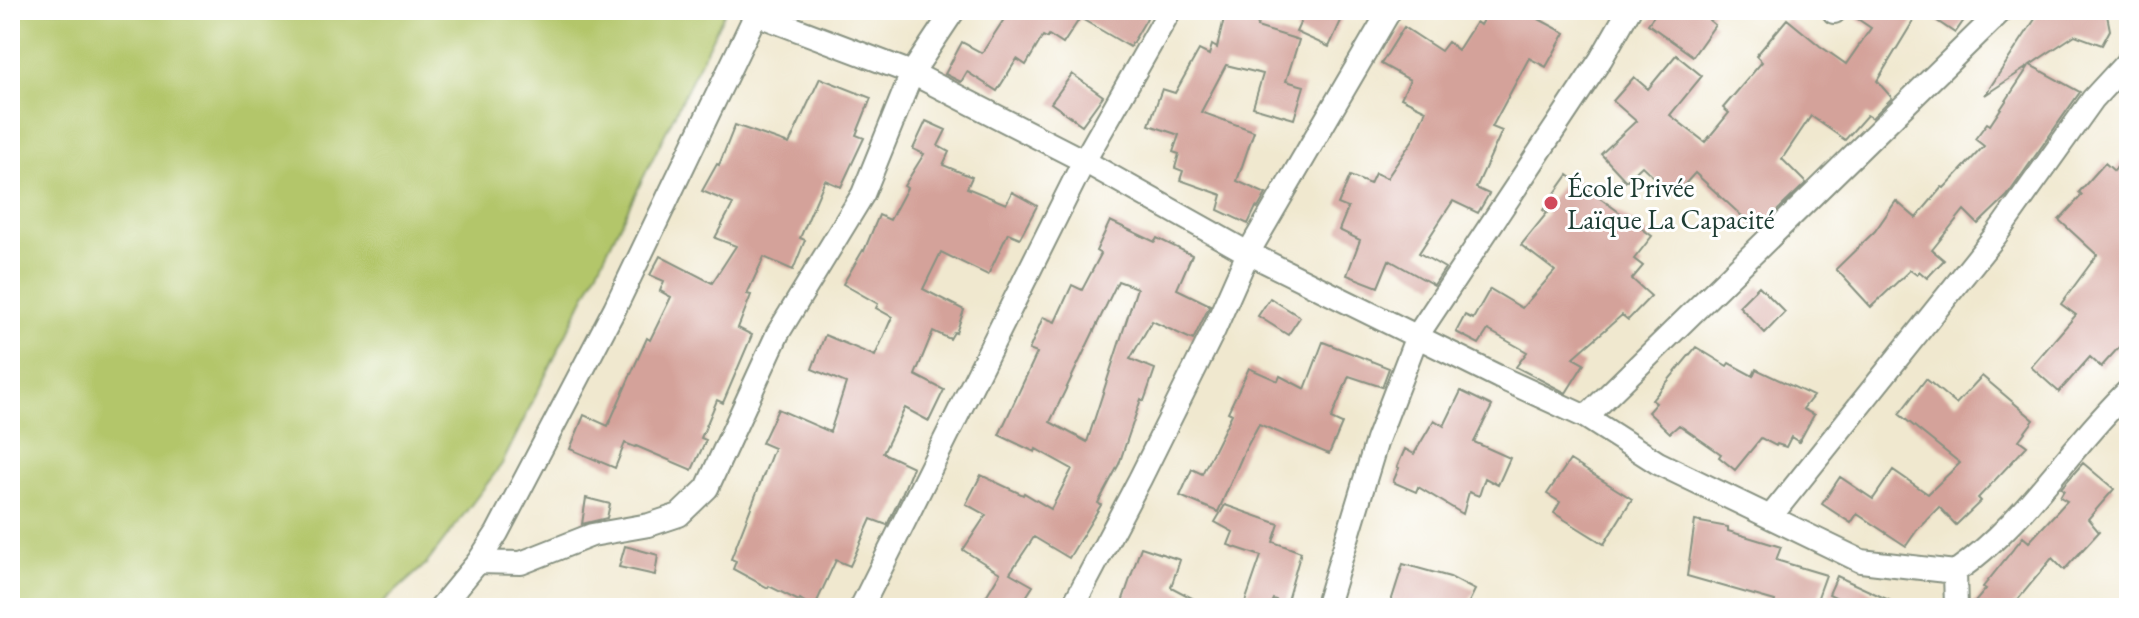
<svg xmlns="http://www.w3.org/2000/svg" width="2139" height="618" font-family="'EB Garamond',serif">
<rect width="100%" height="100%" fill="#fff"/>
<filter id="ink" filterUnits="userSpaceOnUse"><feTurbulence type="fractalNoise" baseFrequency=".0125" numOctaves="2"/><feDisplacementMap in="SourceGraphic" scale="16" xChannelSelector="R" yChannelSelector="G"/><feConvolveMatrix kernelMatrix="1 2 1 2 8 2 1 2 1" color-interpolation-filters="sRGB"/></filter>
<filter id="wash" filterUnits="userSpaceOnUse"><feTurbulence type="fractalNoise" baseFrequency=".006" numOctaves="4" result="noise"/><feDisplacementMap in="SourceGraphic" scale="32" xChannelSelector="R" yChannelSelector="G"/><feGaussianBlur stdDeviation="1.8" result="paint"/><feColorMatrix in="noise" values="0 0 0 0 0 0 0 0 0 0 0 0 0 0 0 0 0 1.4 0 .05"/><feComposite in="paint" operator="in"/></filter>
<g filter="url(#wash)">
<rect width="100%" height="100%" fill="#f0e8cf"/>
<path fill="#b3c66a" stroke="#69824f" stroke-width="2" d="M10,10H726L502,464L427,563L377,608H10Z"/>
<g id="blocks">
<path fill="#d4a29a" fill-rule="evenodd" d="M1010,10H1135L1147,18L1130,47L1080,18L1063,44L1049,35L1047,38L1043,36L1026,65L1017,59L997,91L967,72L961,82L945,74L962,42L982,53Z
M1226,10H1261L1257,27L1299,40L1286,81L1304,86L1294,119L1253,107L1263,74L1226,65L1201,112L1254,131L1237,181L1266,194L1258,208L1256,207L1248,224L1218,210L1222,195L1180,180L1183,171L1175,168L1179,154L1173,152L1179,135L1149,125L1162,89L1175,93L1199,50L1209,55L1212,45L1217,48Z
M1306,10H1346L1329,47L1296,32Z
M1489,10H1522L1565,33L1546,67L1529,58L1492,127L1502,131L1476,188L1489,194L1478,213L1453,201L1419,253L1445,268L1434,285L1389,260L1378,287L1347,275L1360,240L1339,230L1348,208L1338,204L1350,176L1370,184L1375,173L1387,178L1414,138L1426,110L1401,98L1410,80L1381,64L1404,27L1441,51L1448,42L1458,50L1476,22L1480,25Z
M1658,10H1714L1709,20L1715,25L1693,56L1648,24Z
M1850,10H1920L1877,81L1892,98L1872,118L1867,115L1845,140L1811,116L1782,159L1806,183L1757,230L1695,173L1674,196L1642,166L1626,181L1601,154L1636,121L1613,101L1634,77L1648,89L1676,55L1702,76L1670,115L1705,142L1729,113L1723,108L1762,62L1756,56L1787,19L1820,46L1846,64L1871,28L1849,13Z
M1921,10H1971L1955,33Z
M2041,10H2106L2110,30L2102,45L2075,35L2030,65L2080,92L2007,196L1978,224L1964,210L1932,250L1944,260L1927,278L1919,271L1917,275L1910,270L1871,307L1836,269L1875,231L1896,201L1916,218L1942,187L1944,188L1984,146L1975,139L1987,123L1990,125L2029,66L1985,95Z
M1072,74L1103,96L1082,125L1051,103Z
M820,78L871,98L856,135L864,138L841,187L825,180L800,238L805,240L793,270L764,257L747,294L751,295L738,328L752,335L723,403L717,400L701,438L706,440L692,470L636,446L635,447L625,443L615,468L570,449L584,415L608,426L647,338L650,340L671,297L660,291L664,281L650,275L660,256L712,283L736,246L715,238L733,204L702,191L717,164L719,165L735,125L789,144Z
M926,121L946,130L938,146L949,152L943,165L972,177L967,188L1006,204L1012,192L1037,206L1020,238L1008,233L988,275L941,252L923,289L964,310L956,333L954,332L950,339L933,331L915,375L944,390L929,421L905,408L883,453L913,467L902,494L887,525L871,519L850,566L836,560L814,608L800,599L799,601L769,586L768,588L733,569L736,561L731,559L774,448L762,443L778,409L830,432L846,383L812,369L825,335L875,356L892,317L876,308L878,304L843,284L863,250L864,251L879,215L890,220L907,188L904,186L924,154L913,149Z
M2129,151V336L2101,367L2090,357L2059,392L2031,367L2076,315L2061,304L2097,255L2059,220L2082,195L2079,192L2105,163L2114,171Z
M1568,175L1652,236L1634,259L1643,266L1632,279L1651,296L1628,320L1622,315L1573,358L1584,364L1566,393L1516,367L1527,352L1488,330L1479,344L1456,332L1465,315L1473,319L1490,289L1522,308L1555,271L1521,245L1547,213L1543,210Z
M1110,221L1155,242L1157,238L1192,255L1177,289L1210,305L1193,340L1152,321L1130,359L1155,369L1144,401L1141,399L1119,464L1098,503L1101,505L1069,558L1034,537L1010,573L1033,586L1019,608H979L1000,573L963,550L986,515L966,504L981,475L1023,495L1024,493L1051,509L1072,469L1036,449L1035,452L999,435L1037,353L1029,350L1043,317L1055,322L1072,285L1082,290L1101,254L1096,251ZM1118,281L1137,288L1087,442L1050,422Z
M1759,286L1785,312L1765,333L1739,306Z
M1270,298L1300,317L1288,335L1258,316Z
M1323,342L1389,368L1382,387L1349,376L1331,419L1342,424L1329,454L1259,424L1244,452L1218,512L1180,496L1192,469L1202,474L1232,414L1228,412L1249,368L1278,381L1280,376L1305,389Z
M1696,347L1727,366L1729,363L1753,376L1756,369L1813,396L1803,409L1814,415L1799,442L1791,437L1786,447L1777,444L1776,446L1761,438L1735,470L1719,457L1721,454L1679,425L1670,433L1648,412L1656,403L1652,400Z
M1982,376L2034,420L2019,440L2027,446L1978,498L1981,501L1956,525L1939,507L1917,530L1906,546L1857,514L1851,523L1822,504L1840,477L1873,499L1893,470L1928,494L1960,463L1899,414L1926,379L1956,404Z
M1461,391L1492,406L1474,442L1510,458L1498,485L1485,478L1479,496L1469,492L1463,514L1418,487L1416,492L1393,482L1399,468L1397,467L1405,449L1414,454L1434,420L1444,426Z
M1570,460L1632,499L1604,544L1554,513L1560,502L1547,494Z
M2083,463L2114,489L2088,519L2099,532L2064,570L2052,558L2011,608H1970L1986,589L1983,587L2023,537L2029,542L2067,501L2060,497L2064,490L2061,488Z
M586,498L610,504L607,518L582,524Z
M1225,505L1279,524L1273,542L1301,552L1286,604L1273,599L1269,608H1243L1261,556L1228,545L1233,532L1215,522Z
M1695,521L1728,527V531L1781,547L1776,560L1826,575L1814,608H1773L1775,601L1687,576Z
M625,546L658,555L655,575L619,567Z
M1141,547L1180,560L1171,587L1211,608H1120Z
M1403,564L1450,577L1475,590L1466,608H1389Z
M1837,576L1906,608H1858L1829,594Z"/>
</g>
</g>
<g filter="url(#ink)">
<use href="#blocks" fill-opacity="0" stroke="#889282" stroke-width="2"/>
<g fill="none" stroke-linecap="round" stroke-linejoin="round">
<g stroke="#889282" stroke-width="26">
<path id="street" d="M1834,12L1836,10
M1586,417L2002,10
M1771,516L1996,235L2093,99L2129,60
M478,562L521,563L592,535L649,525L679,515L707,488L778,333L863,194L912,73L954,10
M1955,572L1956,608
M440,608L478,562L497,533L615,308L756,14L912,73L1084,161L1248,253L1499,377L1586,417L1658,463L1861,561L1955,572C2025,524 2069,447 2129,390
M861,608L1084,161L1170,10
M1072,608L1140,479L1214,330L1248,253L1390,10
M1326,608L1377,440L1417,336L1601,59L1629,10"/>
</g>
<g stroke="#889282" stroke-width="34">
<path id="secondary" d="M756,14L758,10"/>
</g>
<use href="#street" stroke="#fff" stroke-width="22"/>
<use href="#secondary" stroke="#fff" stroke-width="30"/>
</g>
</g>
<circle fill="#d1495b" stroke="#fff" stroke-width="3" cx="1551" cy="203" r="8"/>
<g text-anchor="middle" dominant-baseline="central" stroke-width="6" stroke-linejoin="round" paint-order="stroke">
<g font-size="28" fill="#1f3d34" stroke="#fff" text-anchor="start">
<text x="1567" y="187">École Privée<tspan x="1567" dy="32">Laïque La Capacité</tspan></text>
</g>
</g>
<rect width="2139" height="618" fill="none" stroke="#fff" stroke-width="40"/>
</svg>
